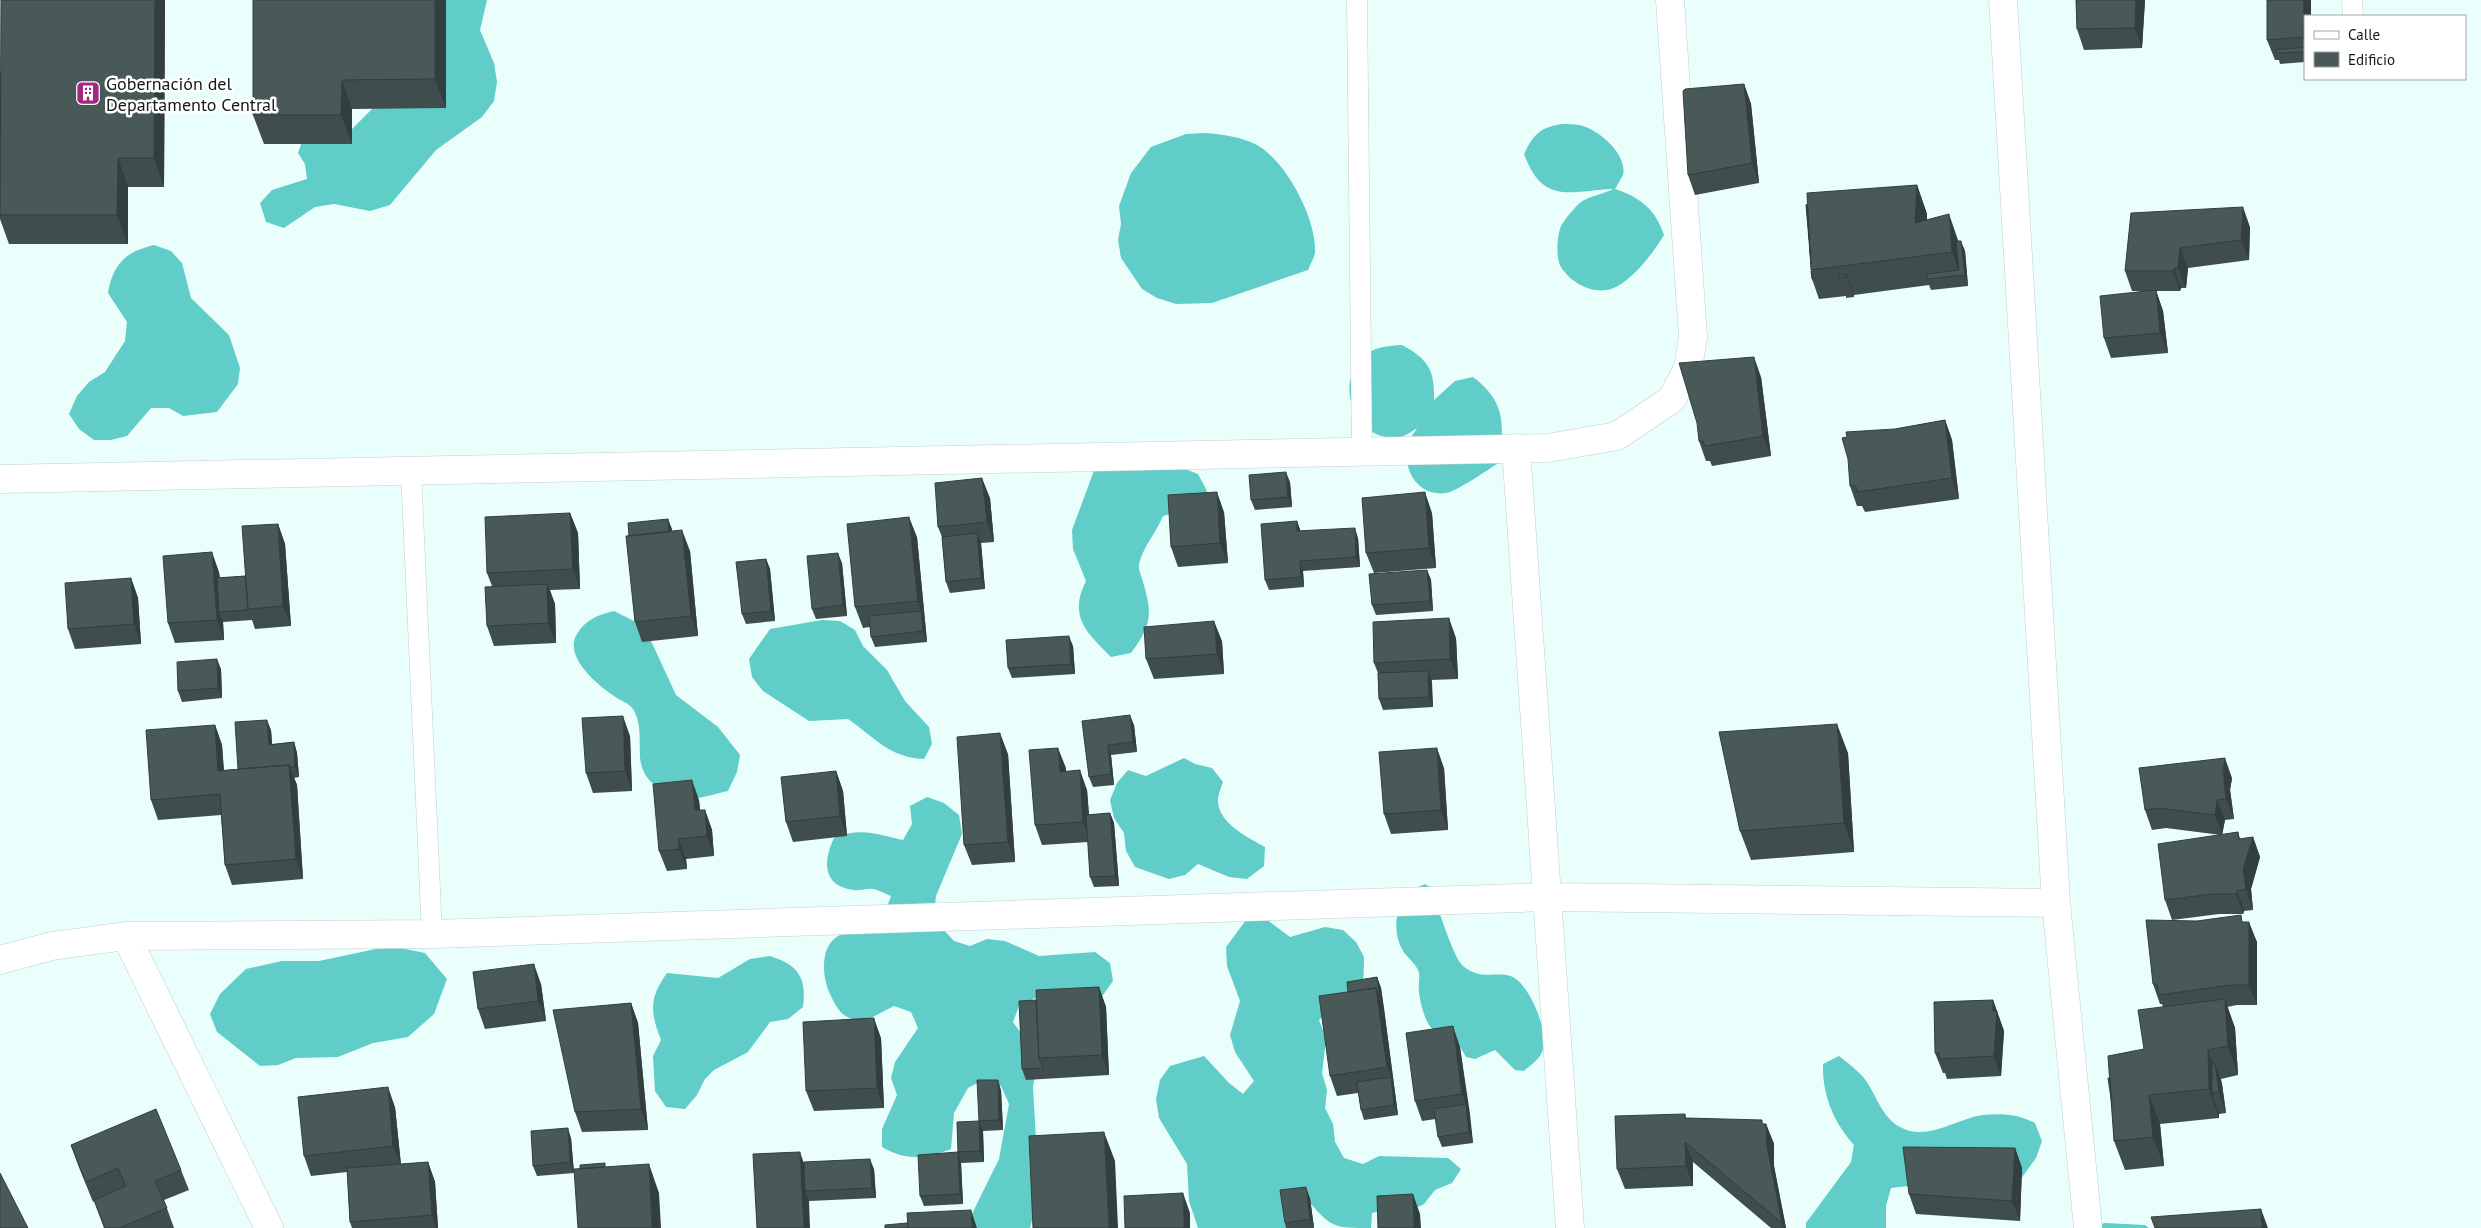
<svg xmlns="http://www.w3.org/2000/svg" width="2481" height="1228" font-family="'PT Sans',sans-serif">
<rect width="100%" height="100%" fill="#eafefc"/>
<path fill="#60cdc8" d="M427,0H487L480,30L494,63L497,82L494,101L482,117L436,150L390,205L370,211L334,204L315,207L284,228L266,222L260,203L272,190L307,179L305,164L298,153L304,136L352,129L377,104Z
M1563,124C1568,124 1574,124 1579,125C1597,128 1628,154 1623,175C1621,179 1617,185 1615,189C1640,197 1656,210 1664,235C1654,252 1628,287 1607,290C1590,293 1570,282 1561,267C1556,260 1557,238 1560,229C1562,222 1575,207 1581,202C1589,196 1604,194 1613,189C1569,191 1543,205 1524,154C1534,134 1540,127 1563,124Z
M1205,133C1222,134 1242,137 1257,145C1286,161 1317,219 1315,253C1314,258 1310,265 1308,270L1212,303L1176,304L1157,298L1142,289L1121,258L1118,240L1121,224L1119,206L1131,173L1151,147L1186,134Z
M154,245L171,251L182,263L191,298L229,335L240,368L238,384L217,412L183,416L169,408H151L127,436L111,440H94L79,429L69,414L77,396L89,382L105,372L125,341L127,322L108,293C113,264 125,252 154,245Z
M1402,345C1428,359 1435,370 1434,400L1455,381L1473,377C1507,403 1503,424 1500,462C1489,469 1456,492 1446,493C1418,497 1402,470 1408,445C1409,439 1414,433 1417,428C1412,431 1406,436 1400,437C1355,445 1330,379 1368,353C1378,346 1390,346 1402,345Z
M1101,452L1180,467L1198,474L1207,491L1198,508L1163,516C1156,533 1143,547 1139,564C1138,570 1142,577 1143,582C1153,615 1151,626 1131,653L1111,657C1087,633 1068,617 1086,581L1073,549L1072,530Z
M614,611L632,620L646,630L676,695L718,727L740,755L737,772L728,791C717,793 702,799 691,798C666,796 642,784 640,757C639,740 642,724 633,709C629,703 619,700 614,696C597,685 563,656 577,634C586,619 598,615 614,611Z
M822,620L840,621L855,630L863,646L887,670L905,701L929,727L932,744L924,759C890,758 874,737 848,719L809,721L763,691L752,677L749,659L770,629Z
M1184,758L1195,764L1212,768L1223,782C1221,787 1219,793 1218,798C1216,822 1247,837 1265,847L1264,866L1247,879L1229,877L1198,864L1185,875L1169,879L1135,867L1126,851L1124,833L1114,818L1110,800L1117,783L1128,770L1146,776Z
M927,797L944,803L959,815L962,834L936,896L934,913L942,928L954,941L970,946L987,939L1005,941L1039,956L1095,952L1110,963L1113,981L1103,995L1086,1001L1035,998L1019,1006L1013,1022L1033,1050L1036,1069L1033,1087L1039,1193L1030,1228H965L999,1159L1009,1104L1001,1086L983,1080L968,1088L954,1113L951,1149C926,1159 906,1161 882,1147V1129L897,1095L891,1078L895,1062L918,1028L911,1012L894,1006L863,1022C843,1018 839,1013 830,994C822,978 819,945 840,935C850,931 863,930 873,924C883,917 887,908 891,896C886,894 879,890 873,889C867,888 860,891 854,890C822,886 823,861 834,838C861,827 876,834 903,840L912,824L910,806Z
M1425,884L1432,888C1436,903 1453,956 1462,965C1480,982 1498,970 1513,977C1530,986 1550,1033 1542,1052C1539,1060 1530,1065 1524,1071L1515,1070L1495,1050L1475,1059L1466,1057C1463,1052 1460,1045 1455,1042C1446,1036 1435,1034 1429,1025C1424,1017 1420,1002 1419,992C1418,986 1420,979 1419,973C1417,964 1408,959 1403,951C1389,927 1397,894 1425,884Z
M1262,916L1290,937L1325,927L1343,930L1356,942L1364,957L1363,995L1332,1009L1319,1020L1326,1039L1322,1073L1327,1090L1325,1108L1333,1124L1335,1142L1344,1158L1363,1164L1379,1156L1448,1158L1461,1169L1452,1183L1435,1190L1424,1204L1408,1212L1390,1209L1372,1213L1371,1228C1334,1228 1332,1228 1309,1202L1292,1228H1198L1189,1201L1187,1164L1159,1118L1156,1099L1160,1080L1170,1066L1204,1056L1229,1083L1243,1094L1254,1081L1235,1052L1230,1035L1240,1001L1227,966L1226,947L1246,920Z
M390,946L425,953L447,979L434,1014L408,1037L373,1043L338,1057L296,1058L278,1065L260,1066L217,1032L210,1014L220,994L246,969L282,961H319Z
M770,956C798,965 807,977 803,1007L788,1019L770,1022L748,1052L714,1070L705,1079L697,1095L685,1109L666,1107L655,1091L653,1056L661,1040C650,1012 649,998 667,973L718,978L750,959Z
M1839,1056C1849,1064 1860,1072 1867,1082C1876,1096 1883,1117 1898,1126C1927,1143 1954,1119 1983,1115C2002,1113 2018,1114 2035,1123L2042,1141L2036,1158L2015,1187L1909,1186L1891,1188L1886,1206V1228H1806V1223L1851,1162L1854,1145C1834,1123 1822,1095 1823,1064Z
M2105,1223L2145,1225L2149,1228H2084Z"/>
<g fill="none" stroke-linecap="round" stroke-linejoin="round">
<g stroke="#bdd0ce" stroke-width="21">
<path id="lane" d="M1357,0L1362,452
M2352,0L2353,16
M411,471L432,934"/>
</g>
<g stroke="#bdd0ce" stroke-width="29">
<path id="street" d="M2003,0L2056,903L2088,1228
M1516,448L1570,1228
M0,479L1548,448L1617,436L1672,399L1688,368L1693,337L1670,0
M126,936L269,1228
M0,960L52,946L126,936L432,934L1547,897L2056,903"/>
</g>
<use href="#lane" stroke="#fff" stroke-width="20"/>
<use href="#street" stroke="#fff" stroke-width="28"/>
</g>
<path fill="#3f4d4c" d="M165,0L164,187H128V244H9L0,219V73Z
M446,0V108L352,109V144H264L253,115Z
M2076,0H2145L2142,48L2084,50L2077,29Z
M2267,0H2311V16H2305V62L2280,64L2279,60H2275L2267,40Z
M1744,84L1751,104L1759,183L1695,195L1688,175Z
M1917,185L1927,214V220L1959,241L1965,251L1968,286L1931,290L1929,285L1854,295V297L1846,298V296L1819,299L1812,279L1806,205Z
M2131,213L2250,227L2249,260L2188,268L2186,288H2181L2180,291H2156L2163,311L2168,353L2111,358L2104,338L2148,291H2132L2125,271Z
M1761,377L1771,456L1712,466L1710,461H1706L1699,441Z
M1945,420L1952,440L1959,499L1865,512L1862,506H1857L1850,486L1895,429Z
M1290,482L1292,507L1255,510L1251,500Z
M990,498L994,542L981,543L985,589L950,593L946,582L942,537L938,527Z
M1224,512L1228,563L1178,567L1171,547Z
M570,513L578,533L580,589L550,590L555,604L556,643L494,646L487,626L492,586L487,573Z
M1432,513L1436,568L1374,573L1366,553Z
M668,519L672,532L690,551L698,636L642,642L635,622L629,536Z
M1297,521L1300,531L1358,538L1360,567L1303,571L1304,587L1269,590L1265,580Z
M278,524L285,544L291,626L255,629L252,620L223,622L224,640L175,643L168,623L219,572L220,578L245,576Z
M917,537L927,642L875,647L871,637L870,627L863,628L855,607Z
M766,559L770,569L775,621L746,624L742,614Z
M842,563L847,616L816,619L812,609Z
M1427,570L1431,580L1433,611L1376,615L1372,605Z
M131,578L138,598L141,644L75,649L68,629Z
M1456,638L1458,679L1431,680L1433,707L1383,710L1379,699L1378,673L1374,663Z
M1222,641L1224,674L1154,679L1146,659Z
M1073,646L1075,674L1012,678L1008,668Z
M221,669L222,698L182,702L178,691Z
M1082,721L1134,725L1137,752L1111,755L1114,785L1093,787L1089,777Z
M215,725L222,745L224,770L238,769L271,730L272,744L294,742L297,753L299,777L294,778L297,785L303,879L232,885L225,865L221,815L158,820L151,800Z
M630,736L632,791L593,793L586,773Z
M1848,753L1854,852L1751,860L1740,831Z
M1008,754L1015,862L972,865L964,845Z
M1066,768V771L1087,790L1089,815L1110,813L1114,823L1119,886L1094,887L1090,877L1088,842L1042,845L1035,825Z
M1444,768L1448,830L1391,834L1384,814Z
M836,771L843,791L847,836L793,842L786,822Z
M2232,778L2230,790L2234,819L2225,820L2222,835L2238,832L2240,839L2253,837L2260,857L2251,889L2253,910L2244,911L2243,914H2219L2172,920L2165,900L2221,835L2166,828L2152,830L2145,810Z
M699,800L700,810H705L712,830L714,856L686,859L687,869L667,871L659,851Z
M2243,922L2257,942V1005H2237L2227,1007L2235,1028L2238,1075L2221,1079L2222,1084L2226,1113L2219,1114V1118L2160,1124L2164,1166L2125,1170L2114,1141L2110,1078L2144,1049L2163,1007L2162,1004H2160L2153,984Z
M1377,977L1381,988L1398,1115L1364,1120L1361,1110L1358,1093L1337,1096L1330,1076L1348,992Z
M541,984L546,1021L485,1029L478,1009Z
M1099,987L1106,1007L1109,1075L1026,1080L1022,1069L1036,1000Z
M1993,1000L2004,1031L2001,1076L1947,1079L1945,1073H1943L1935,1053Z
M631,1003L638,1023L648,1130L582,1132L575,1112Z
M881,1038L884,1108L814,1111L806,1091Z
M1460,1047L1473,1143L1442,1147L1438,1137L1436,1119L1422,1121L1415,1101Z
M1001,1090L1003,1130L983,1131L984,1162L961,1163L963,1204L924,1206L920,1196L958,1152L979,1121Z
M395,1107L401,1164L428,1162L435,1182L438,1228H352L350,1222L347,1172L311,1176L304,1156Z
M1685,1114L1686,1118L1766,1124L1774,1144V1166L1786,1228H1771L1693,1162V1186L1625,1189L1617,1169Z
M571,1138L574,1173L537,1176L533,1166Z
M71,1145L181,1170L189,1190L164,1200L174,1228H104L94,1201L93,1202L78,1165Z
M2015,1148L2022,1168L2020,1221L1916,1214L1909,1194Z
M804,1162L874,1169L876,1198L809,1201L757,1228Z
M1310,1198L1314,1228H1286L1285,1223Z"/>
<path fill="#333e3e" d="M155,0H165L164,187L154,158Z
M435,0H446V108L435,79Z
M2136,0H2145L2142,48L2135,28Z
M2304,0H2311V16H2305V43L2303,37Z
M342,80L352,109V144L341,115Z
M1744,84L1751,104L1759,183L1752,163Z
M118,158L128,187V244L117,215Z
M1917,185L1927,214L1925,252L1915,223Z
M2243,207L2250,227L2249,260L2241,240Z
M1949,214L1959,243L1961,276L1952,252Z
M1961,241L1965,251L1968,286L1965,275Z
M2180,248L2188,268L2186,288L2178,268Z
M2174,268L2181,288L2180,291L2173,271Z
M1847,275L1854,295V297L1847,277Z
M2156,290L2163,311L2168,353L2160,333Z
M1754,357L1761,377L1771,456L1763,436Z
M1945,420L1952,440L1959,499L1952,478Z
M1286,472L1290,482L1292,507L1288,497Z
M982,478L990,498L994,542L987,522Z
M1217,492L1224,512L1228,563L1220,543Z
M1425,492L1432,513L1436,568L1429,548Z
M570,513L578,533L580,589L573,569Z
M909,517L917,537L927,642L923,631L921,611L918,601Z
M668,519L672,529L674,552L670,542Z
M1297,521L1301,532L1297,531Z
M278,524L285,544L291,626L283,606Z
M1355,528L1358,538L1360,567L1356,557Z
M682,530L690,551L698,636L691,616Z
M977,533L981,543L985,589L981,578Z
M212,552L219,572L222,612H219L223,622L224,640L217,620Z
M838,553L842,563L847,616L843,605Z
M766,559L770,569L775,621L771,611Z
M1300,561L1303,571L1304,587L1301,577Z
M1427,570L1431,580L1433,611L1430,601Z
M131,578L138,598L141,644L134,624Z
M547,584L555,604L556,643L548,623Z
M1449,618L1456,638L1458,679L1450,659Z
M1214,621L1222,641L1224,674L1217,654Z
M1069,636L1073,646L1075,674L1071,664Z
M217,659L221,669L222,698L218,688Z
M1428,671L1432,681L1433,707L1429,697Z
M1130,715L1134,725L1137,752L1133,742Z
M623,716L630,736L632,791L625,771Z
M267,720L271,730L273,755L269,745Z
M1837,724L1848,753L1854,852L1844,823Z
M215,725L222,745L225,791L218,771Z
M1000,733L1008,754L1015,862L1008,842Z
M294,742L297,753L299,777L295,767Z
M1108,745L1111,755L1114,785L1111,774Z
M1058,748L1066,768L1067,792L1060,772Z
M1437,748L1444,768L1448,830L1441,810Z
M2225,758L2232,778L2230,790L2234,819L2226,799L2223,770Z
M289,765L297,785L303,879L296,859Z
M1080,770L1087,790L1091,842L1083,822Z
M836,771L843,791L847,836L840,816Z
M692,780L699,800L702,830L695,810Z
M2217,800L2225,820L2222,835L2215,815Z
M705,810L712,830L714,856L707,836Z
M1110,813L1114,823L1119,886L1115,876Z
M2253,837L2260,857L2251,889L2253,910L2246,889L2243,869Z
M678,839L686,859L687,869L679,849Z
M2237,891L2244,911L2243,914L2236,894Z
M2249,922L2257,942V1005L2249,985Z
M534,964L541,984L546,1021L538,1001Z
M1377,977L1381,988L1384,1008L1380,998Z
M1099,987L1106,1007L1109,1075L1102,1055Z
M1376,988L1384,1008L1398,1115L1394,1105L1391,1077L1387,1067Z
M2225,999L2235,1028L2238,1075L2228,1046Z
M1993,1000L2004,1031L2001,1076L1994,1056Z
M631,1003L638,1023L648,1130L641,1109Z
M874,1018L881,1038L884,1108L877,1088Z
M1453,1026L1460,1047L1470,1114L1462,1094Z
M2208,1050L2216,1072L2215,1063L2222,1084L2226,1113L2219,1092L2212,1093L2219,1114V1118L2209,1089Z
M998,1080L1001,1090L1003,1130L999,1120Z
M388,1087L395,1107L401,1166L393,1146Z
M2149,1095L2160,1124L2164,1166L2153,1137Z
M1466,1104L1470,1114L1473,1143L1469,1132Z
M1762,1120L1766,1133V1124L1774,1144V1166L1786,1228H1784L1782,1223Z
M979,1121L983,1131L984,1162L980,1151Z
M568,1128L571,1138L574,1173L570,1162Z
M1104,1132L1115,1161L1118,1228H1109Z
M1685,1142L1693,1162V1186L1686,1166Z
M2015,1148L2022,1168L2020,1221L2012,1201Z
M800,1152L807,1172L805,1191L809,1201L810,1228H804Z
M958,1152L961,1163L963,1204L960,1194Z
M870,1159L874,1169L876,1198L872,1188Z
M428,1162L435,1182L438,1228H436L432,1215Z
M649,1164L659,1193L661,1228H652Z
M1306,1187L1310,1198L1314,1228L1310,1219Z
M1183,1193L1190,1213V1228H1184Z
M1413,1194L1420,1214L1421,1228H1414Z
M2261,1209L2268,1228H2262Z
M971,1210L977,1228H972Z"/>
<path fill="#495958" stroke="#333e3e" d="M1,0H155L154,158H118L117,215H0Z
M253,0H435V79L342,80L341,115H253Z
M2076,0H2136L2135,28L2077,29Z
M2267,0H2304L2303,37L2267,40Z
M2305,47V52L2276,53V50Z
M1744,84L1752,163L1688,175L1683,91L1685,89Z
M1917,185L1915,223L1949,214L1952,252L1811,270L1807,193Z
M1807,204L1811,264L1806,205Z
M2243,207L2241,240L2180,248L2178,268H2174L2173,271H2125L2131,213Z
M1956,241H1961L1965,275L1927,279V274L1959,270Z
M1811,271L1814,279H1812Z
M1839,275H1847V277L1839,278Z
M2156,290L2160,333L2104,338L2100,296Z
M1754,357L1763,436L1705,446L1703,441H1699L1697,423L1679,363Z
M1945,420L1952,478L1857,492L1856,486H1850L1848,459L1842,438L1847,437L1846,432L1895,429Z
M1286,472L1288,497L1251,500L1249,475Z
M982,478L987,522L938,527L935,483Z
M1217,492L1220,543L1171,547L1168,495Z
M1425,492L1429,548L1366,553L1362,498Z
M570,513L573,569L487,573L485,517Z
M909,517L918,601L855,607L847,524Z
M668,519L669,532L629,536L628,523Z
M1297,521V531L1355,528L1356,557L1300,561L1301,577L1265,580L1261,524Z
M278,524L283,606L248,609L242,526Z
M682,530L691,616L635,622L626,536Z
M977,533L981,578L946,582L942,537Z
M212,552L217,620L168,623L163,556Z
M838,553L843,605L812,609L807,556Z
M766,559L771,611L742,614L736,562Z
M1427,570L1430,601L1372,605L1369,574Z
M245,576L248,610L219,612L217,578Z
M131,578L134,624L68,629L65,583Z
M547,584L548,623L487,626L485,587Z
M921,611L923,631L871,637L869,616Z
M1449,618L1450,659L1374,663L1373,622Z
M1214,621L1217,654L1146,659L1144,627Z
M1069,636L1071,664L1008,668L1006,640Z
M217,659L218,688L178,691L177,662Z
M1428,671L1429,697L1379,699L1378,673Z
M1130,715L1133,742L1108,745L1111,774L1089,777L1082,721Z
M623,716L625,771L586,773L582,718Z
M267,720L269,745L294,742L295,767H290L289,765L238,769L235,722Z
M1837,724L1844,823L1740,831L1719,732Z
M215,725L218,771L289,765L296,859L225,865L220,794L151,800L146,730Z
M1000,733L1008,842L964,845L957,737Z
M1058,748L1060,772L1080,770L1083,822L1035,825L1029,750Z
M1437,748L1441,810L1384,814L1379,752Z
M2225,758L2223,770L2226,799L2217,800L2215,815L2159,808L2145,810L2139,768Z
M836,771L840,816L786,822L781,777Z
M692,780L695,810H705L707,836L678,839L679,849L659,851L653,784Z
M1110,813L1115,876L1090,877L1086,815Z
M2238,832L2239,839L2253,837L2243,869L2246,889L2237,891L2236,894H2212L2165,900L2158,844Z
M2241,915L2242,922H2249V985H2230L2159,995L2157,984H2153L2146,920L2197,921Z
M534,964L538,1001L478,1009L473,972Z
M1377,977L1380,998L1376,988L1348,992L1347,982Z
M1099,987L1102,1055L1039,1058L1036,990Z
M1376,988L1387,1067L1330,1076L1319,996Z
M2225,999L2228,1046L2208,1050L2209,1089L2149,1095L2153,1137L2114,1141L2108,1056L2144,1049L2138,1010Z
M1036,1000L1039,1058L1043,1068L1022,1069L1019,1001Z
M1993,1000V1011H1997L1994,1056L1940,1059L1939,1053H1935L1934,1002Z
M631,1003L641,1109L575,1112L553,1010Z
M874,1018L877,1088L806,1091L803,1022Z
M1453,1026L1462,1094L1415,1101L1406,1033Z
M2215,1063L2219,1092L2212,1093V1064Z
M1391,1077L1394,1105L1361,1110L1357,1082Z
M2108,1078H2110L2112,1105Z
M977,1080H998L999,1120L979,1121L980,1151L958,1152L957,1122L979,1121Z
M388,1087L393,1146L304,1156L298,1097Z
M1466,1104L1469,1132L1438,1137L1434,1109Z
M156,1109L181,1170L155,1181L167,1208L119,1228H105L94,1200L126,1186L118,1168L86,1182L71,1145Z
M1685,1114V1118L1762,1120V1124H1766L1767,1146L1782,1223L1685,1142L1686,1166L1617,1169L1615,1116Z
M568,1128L570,1162L533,1166L531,1131Z
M1104,1132L1109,1228H1033L1029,1136Z
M1903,1147L2015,1148L2012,1201L1909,1194Z
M800,1152L804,1228H757L753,1154Z
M958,1152L960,1194L920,1196L918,1155Z
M870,1159L872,1188L805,1191L804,1162Z
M428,1162L432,1215L350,1222L347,1168Z
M605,1163V1167L580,1169V1165Z
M649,1164L652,1228H578L574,1169Z
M0,1173L28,1228H0Z
M1306,1187L1310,1219L1285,1223L1280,1190Z
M1183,1193L1184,1228H1125L1124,1196Z
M1413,1194L1414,1228H1378L1377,1196Z
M2261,1209L2262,1228H2155L2151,1217Z
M971,1210L972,1228H908L907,1213Z
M907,1223L908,1228H885V1225Z"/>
<defs>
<g id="building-square" transform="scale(1.25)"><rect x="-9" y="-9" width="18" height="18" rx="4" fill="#a12980" stroke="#fff"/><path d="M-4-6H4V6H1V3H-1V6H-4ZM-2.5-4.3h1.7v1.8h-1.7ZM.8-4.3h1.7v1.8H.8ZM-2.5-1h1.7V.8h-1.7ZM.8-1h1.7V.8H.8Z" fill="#fff"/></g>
</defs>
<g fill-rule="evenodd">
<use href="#building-square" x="88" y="93"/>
</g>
<g text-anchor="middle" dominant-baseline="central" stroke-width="5" stroke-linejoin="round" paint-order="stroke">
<g font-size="18" fill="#131a19" stroke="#fff" text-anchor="start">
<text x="106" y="83">Gobernación del<tspan x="106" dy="21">Departamento Central</tspan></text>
</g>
</g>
<rect x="2304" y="15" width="162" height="65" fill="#ffffff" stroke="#a1a3a3"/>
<rect x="2314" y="31" width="25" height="8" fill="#ffffff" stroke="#a1a3a3"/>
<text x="2348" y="40" font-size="15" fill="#131a19">Calle</text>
<rect x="2314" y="52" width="25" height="15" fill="#495958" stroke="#a1a3a3"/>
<text x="2348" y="65" font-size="15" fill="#131a19">Edificio</text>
</svg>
